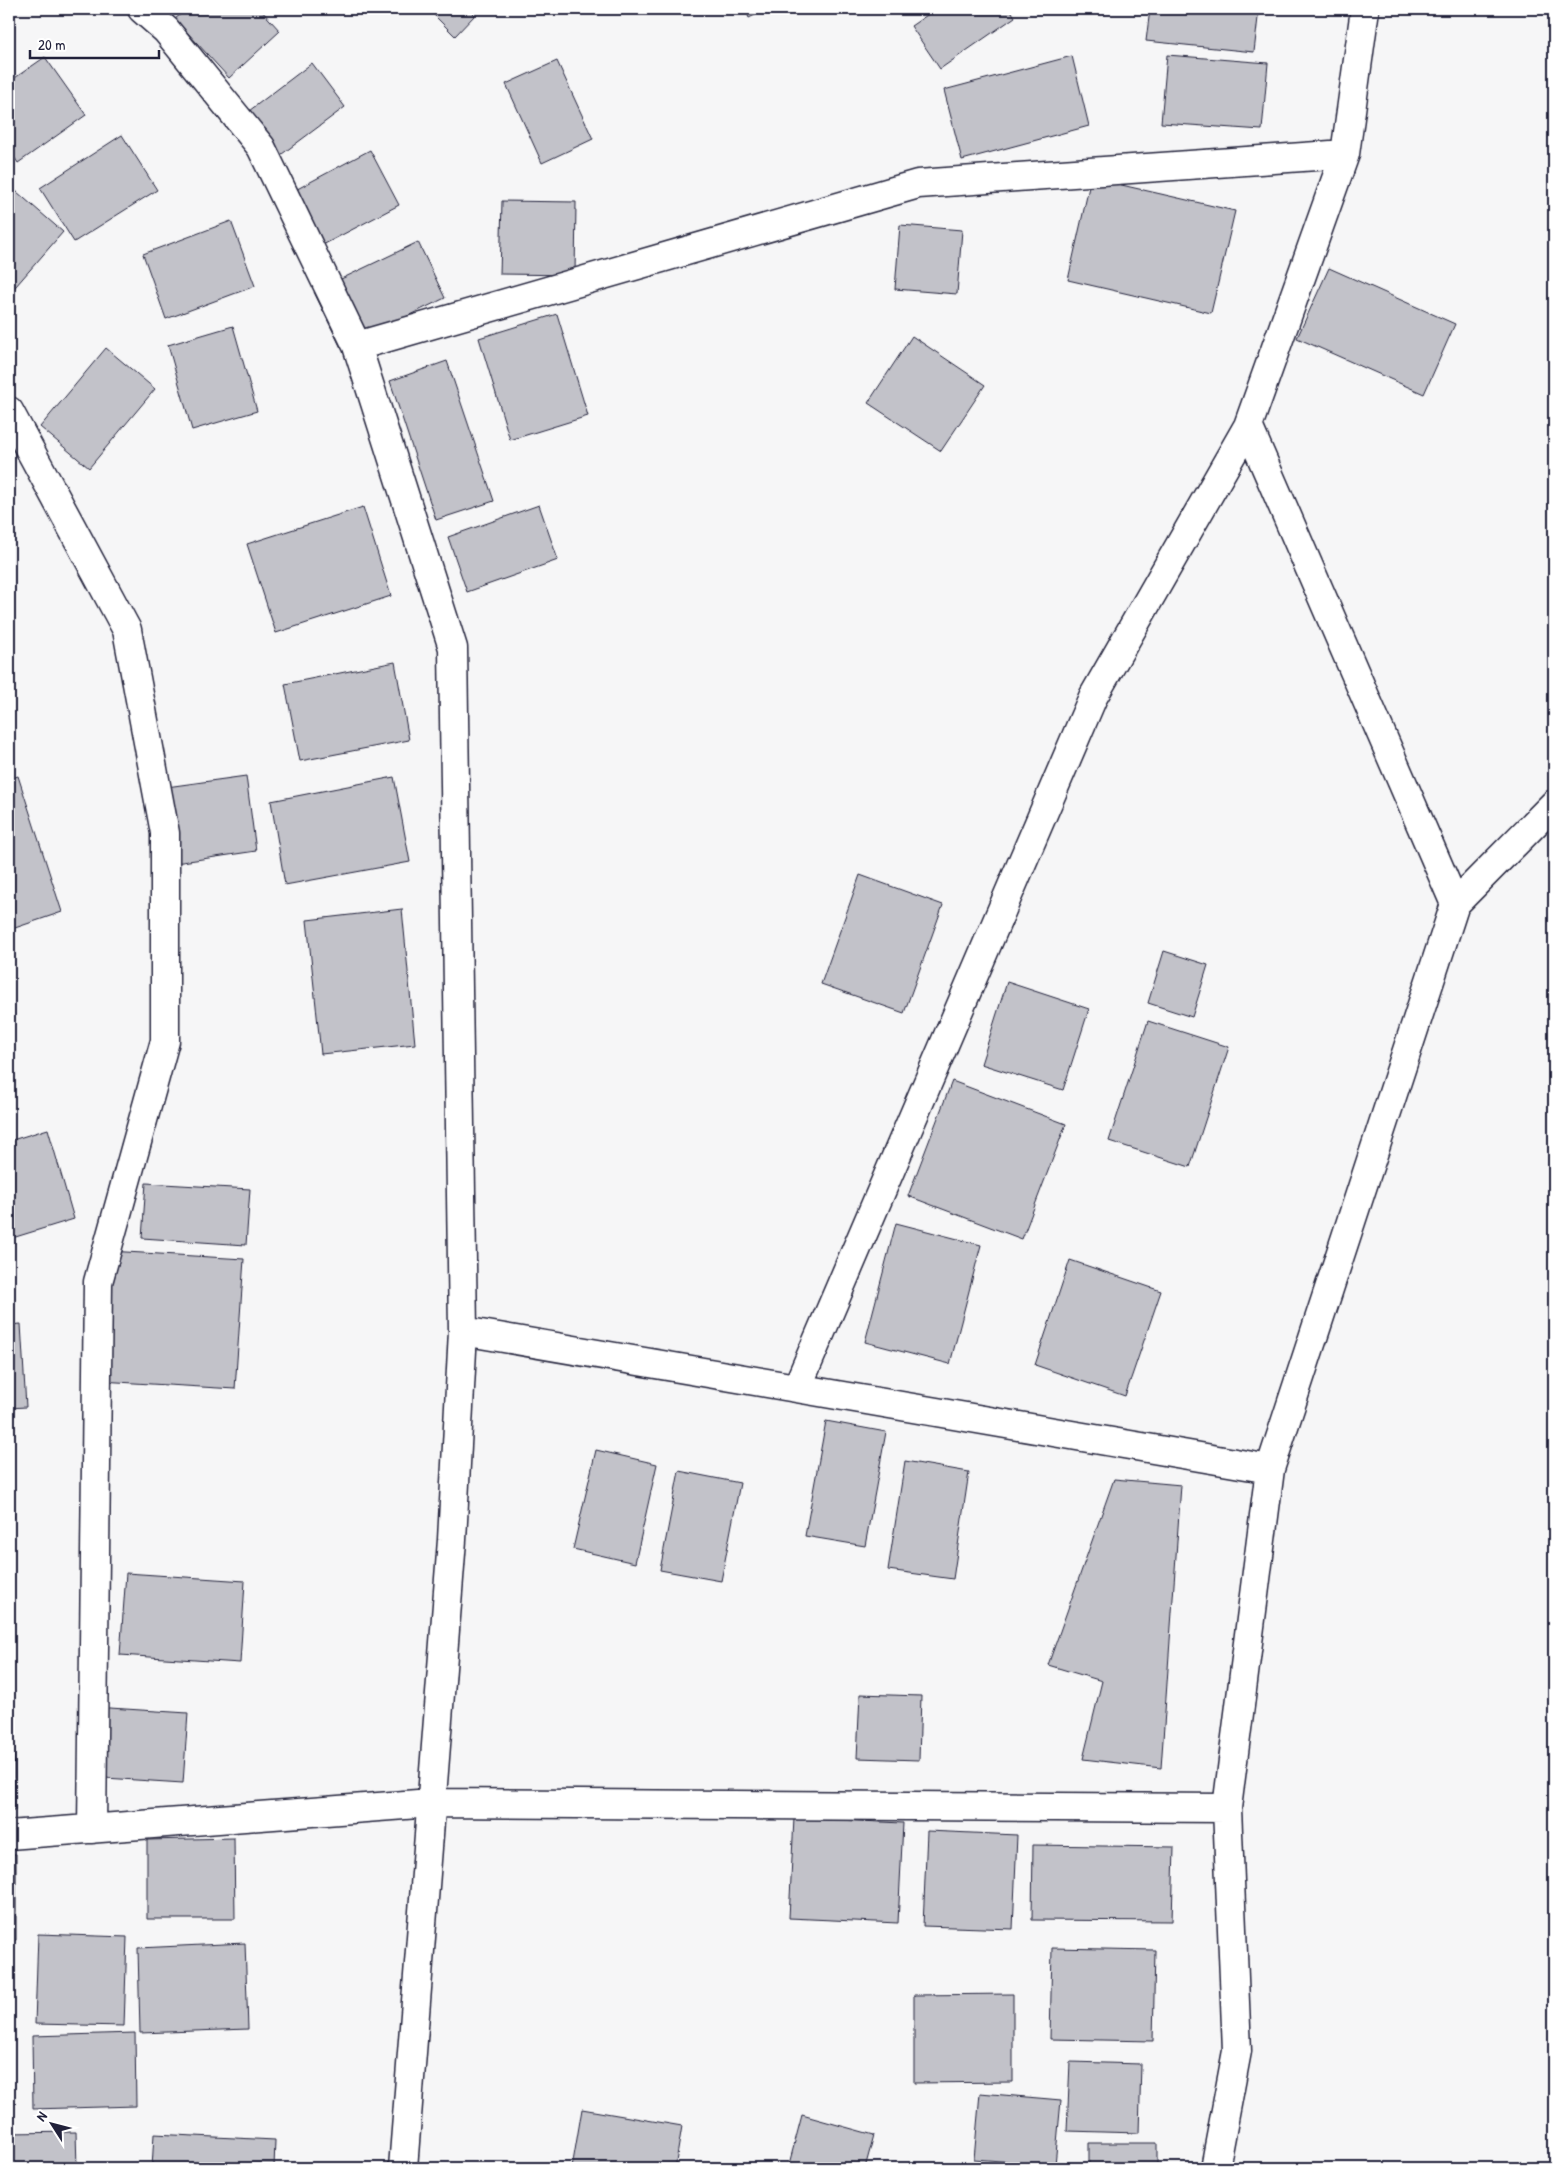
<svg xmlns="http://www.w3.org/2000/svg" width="1563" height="2177" font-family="'Patrick Hand',sans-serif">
<rect width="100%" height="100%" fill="#f6f6f7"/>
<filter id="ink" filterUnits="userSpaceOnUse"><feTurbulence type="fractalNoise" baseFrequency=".02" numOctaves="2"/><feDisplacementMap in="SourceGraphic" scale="10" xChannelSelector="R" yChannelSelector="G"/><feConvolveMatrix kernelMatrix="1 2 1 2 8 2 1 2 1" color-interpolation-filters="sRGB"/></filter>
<g filter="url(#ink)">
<path fill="#c2c2c9" stroke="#22223b" d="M187,9H260L280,31L229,78L175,19Z
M428,9H469L475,15L455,36Z
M745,9H767L749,18Z
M936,9H1010L1015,17L940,69L911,26Z
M1150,9H1259L1254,52L1146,41Z
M1167,55L1268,63L1262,130L1161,123Z
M1072,56L1089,126L962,160L944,90Z
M45,57L86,115L18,163L9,149V82Z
M557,61L593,139L542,163L506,84Z
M312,63L345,107L274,160L241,117Z
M122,135L157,190L74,242L40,188Z
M370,150L399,205L317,248L288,194Z
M1091,178L1235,211L1211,313L1068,280Z
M9,185L63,232L9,294Z
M502,201L576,202L575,275L500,274Z
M231,221L255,286L166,319L143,254Z
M900,225L962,230L957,294L895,289Z
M418,242L445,298L341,348L314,292Z
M1329,268L1455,324L1424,394L1297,338Z
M557,314L588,416L510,440L479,338Z
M233,326L257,411L192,430L168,345Z
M912,336L985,385L941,451L868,403Z
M106,348L155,389L89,468L40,427Z
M447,361L494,501L436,520L390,381Z
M539,505L558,560L467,592L448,537Z
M363,507L391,596L276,633L247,544Z
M395,662L409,740L300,761L285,684Z
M18,776L62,912L9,930V779Z
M246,776L256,851L155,866L145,790Z
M394,777L410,862L285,885L271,801Z
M860,875L943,905L904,1013L821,984Z
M402,909L415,1044L321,1054L307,920Z
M1164,951L1208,965L1192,1017L1148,1003Z
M1007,982L1089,1009L1063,1090L981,1064Z
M1148,1021L1229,1047L1190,1167L1109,1141Z
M952,1081L1066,1124L1022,1239L908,1196Z
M48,1129L74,1219L9,1239V1141Z
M146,1183L250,1189L246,1245L142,1238Z
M896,1223L981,1245L950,1364L865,1342Z
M92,1250L244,1259L235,1389L84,1380Z
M1070,1260L1161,1291L1125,1396L1035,1365Z
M21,1324L26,1407L9,1408V1325Z
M826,1421L886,1432L865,1546L805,1536Z
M596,1450L657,1464L635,1563L573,1549Z
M9,1457L14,1518L9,1519Z
M905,1461L969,1472L953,1579L888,1570Z
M679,1471L740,1483L721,1581L660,1570Z
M1114,1479L1181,1485L1161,1768L1083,1759L1102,1681L1048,1665Z
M126,1573L245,1581L240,1663L120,1655Z
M9,1578H11L9,1663Z
M860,1694L921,1696L919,1760L857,1758Z
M94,1707L188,1713L183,1783L89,1777Z
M9,1718H14L15,1810H9Z
M794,1818L903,1823L898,1923L789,1918Z
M927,1831L1017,1835L1013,1929L923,1926Z
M234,1838L235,1919H147V1840Z
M1033,1845L1174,1847L1172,1921L1032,1920Z
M9,1854H16V1940H9Z
M38,1934L127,1937L124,2026L35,2024Z
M245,1943L248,2029L140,2033L138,1948Z
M1052,1948L1155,1950L1153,2041L1050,2039Z
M1013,1994V2082L914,2083V1995Z
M135,2033L136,2106L33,2109L32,2036Z
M1070,2062L1141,2064L1139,2133L1067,2131Z
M980,2093L1061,2100L1055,2165L974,2159Z
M582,2109L682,2126L675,2168H572Z
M802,2115L874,2135L865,2168H788Z
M76,2132L77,2168H9V2133Z
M154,2134L275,2140L274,2168H152Z
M1089,2143H1157V2168H1089Z"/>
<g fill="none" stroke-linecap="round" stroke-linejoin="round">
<g stroke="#22223b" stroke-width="31">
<path id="street" d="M142,9L166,30L261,147L357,346L453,648L463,1331L452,1540L403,2168
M357,346L918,184L1345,154L1365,9
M9,411L127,630L165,833V1041L98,1282L92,1829
M1248,426L1455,904L1270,1469
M1455,904L1554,804
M463,1331L1270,1469L1227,1808L1237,2051L1215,2168
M797,1388L1093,697L1248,426L1345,154
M9,1835L431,1803L1227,1808"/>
</g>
<use href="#street" stroke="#fff" stroke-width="28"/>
</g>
</g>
<rect width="1563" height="2177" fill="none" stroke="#fff" stroke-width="30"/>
<rect x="15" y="15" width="1533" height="2147" fill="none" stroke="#22223b" stroke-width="2" filter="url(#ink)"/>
<g transform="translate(52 2124) rotate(306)" stroke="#ffffff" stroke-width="4" paint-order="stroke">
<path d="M0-4L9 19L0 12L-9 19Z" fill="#22223b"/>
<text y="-8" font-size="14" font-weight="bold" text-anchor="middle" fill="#22223b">N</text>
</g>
<path d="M30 50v8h129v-8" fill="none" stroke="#22223b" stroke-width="2.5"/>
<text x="38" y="50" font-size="15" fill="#22223b" stroke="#ffffff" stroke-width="4" paint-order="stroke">20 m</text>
</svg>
